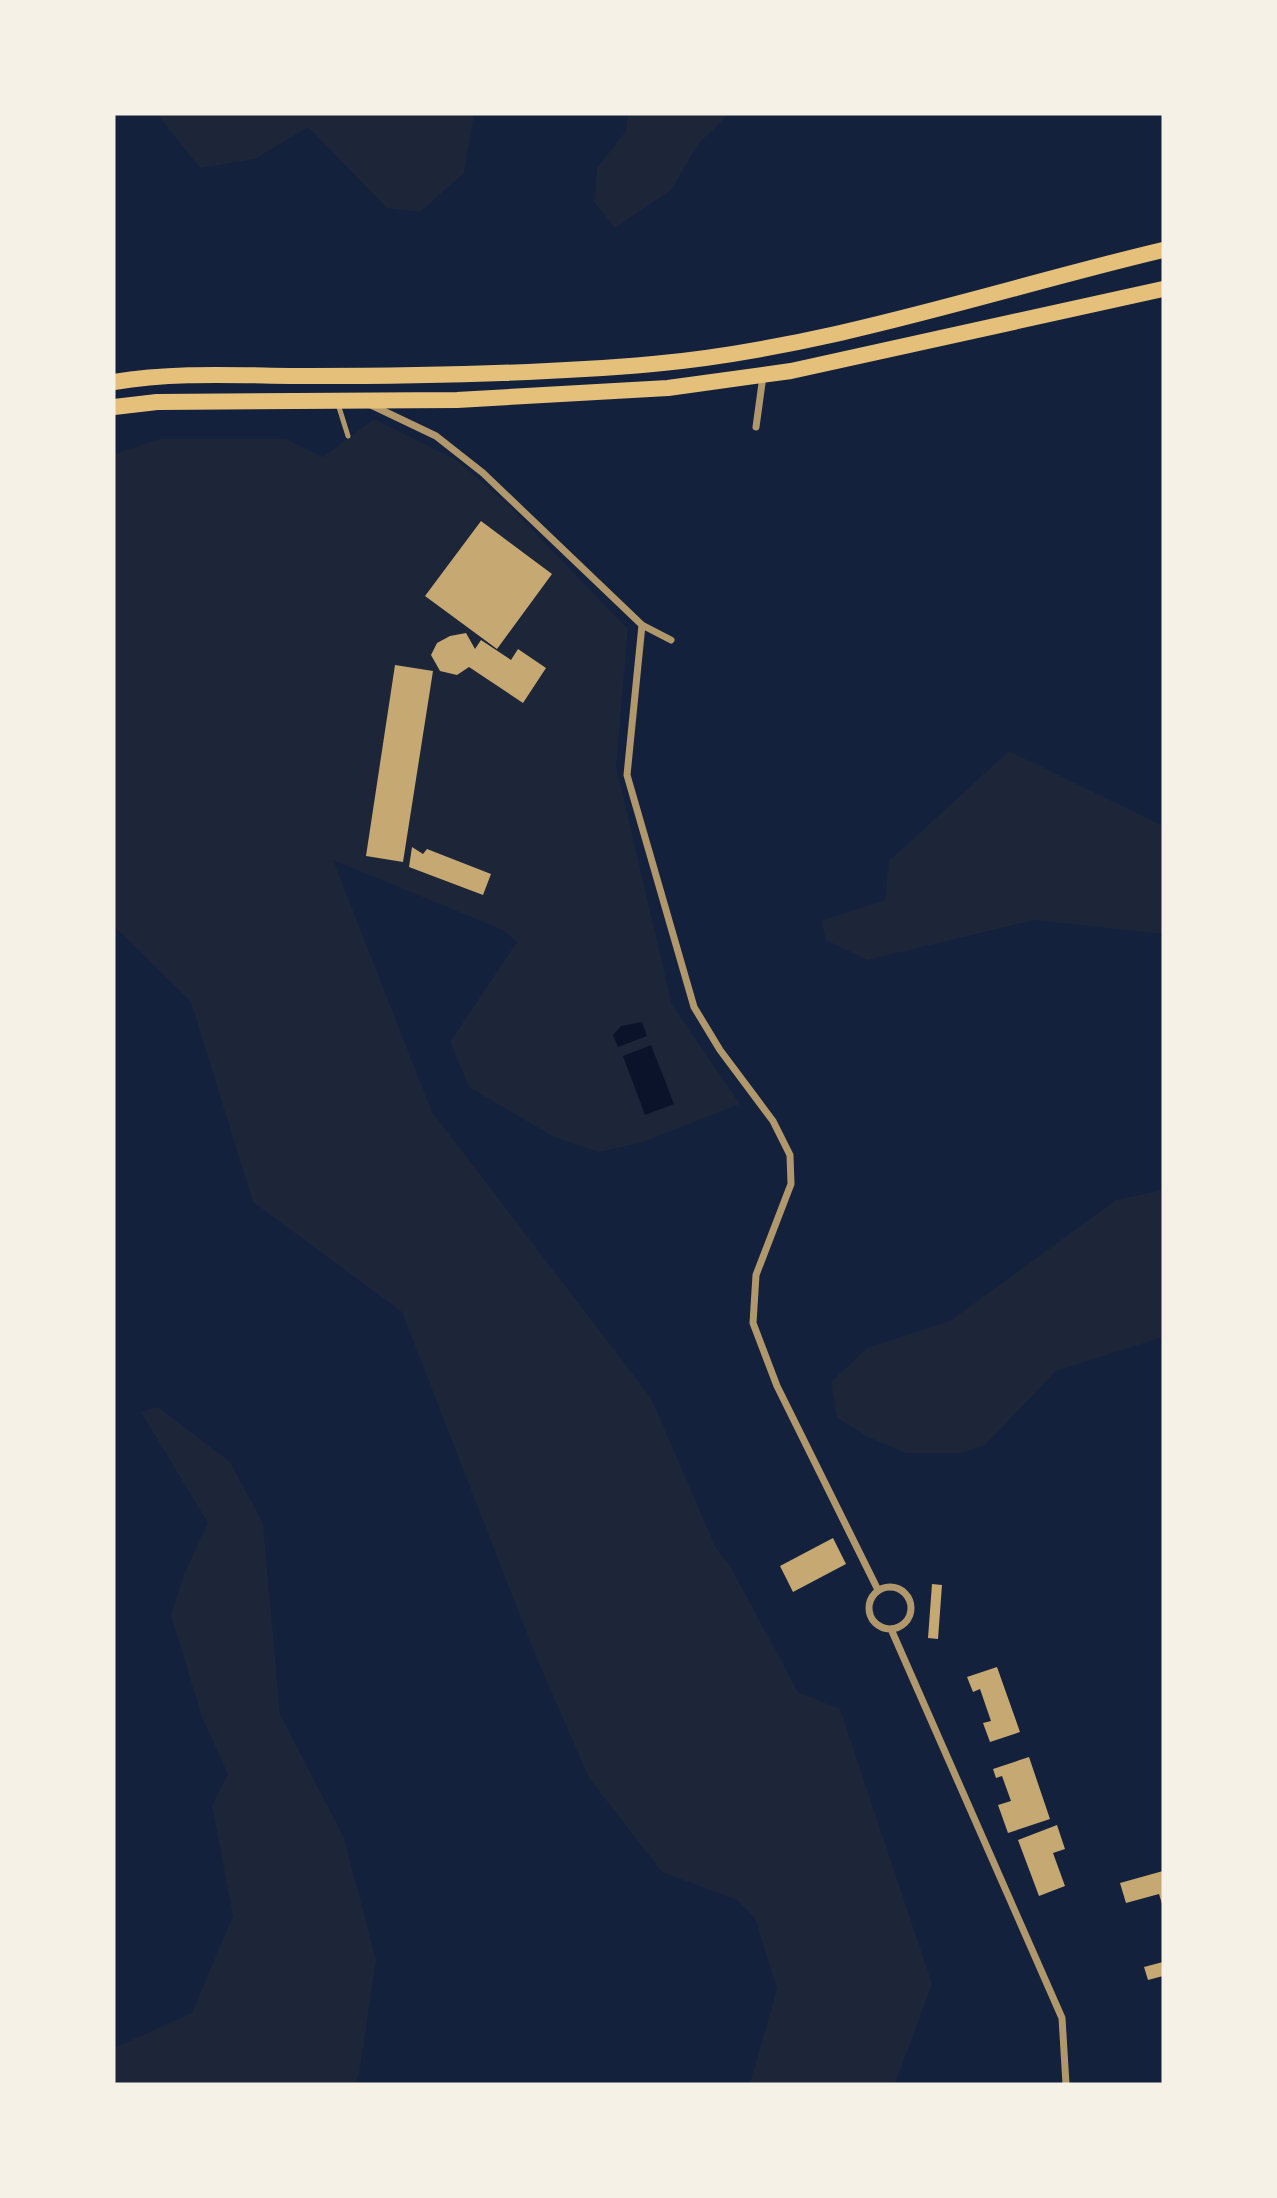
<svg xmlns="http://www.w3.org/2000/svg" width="1277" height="2198" font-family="'DejaVu Sans',sans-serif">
<rect width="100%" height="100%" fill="#14213d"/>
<path fill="#1d2539" d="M157,114H474L464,173L420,212L387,208L308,127L255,159L200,168Z
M628,114H729L699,143L671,190L615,228L594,202L597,168L626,131Z
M374,419L455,459L509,506L628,629L616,766L672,1005L740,1104L640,1143L599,1152L554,1137L469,1087L450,1042L517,942L503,930L333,860L432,1112L651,1398L716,1548L730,1566L798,1692L840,1709L932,1984L895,2084H747L751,2080L777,1989L755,1918L737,1900L662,1872L589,1778L535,1654L402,1312L253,1202L191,1002L114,926V454L160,439H286L323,457Z
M1009,751L1163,826V934L1035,920L867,960L826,940L821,921L885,900L889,861Z
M1163,1190V1337L1056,1371L985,1445L961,1453H906L868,1437L837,1418L831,1382L867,1348L950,1321L1116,1200Z
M158,1407L230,1462L263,1523L280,1714L344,1838L376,1960L359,2074L354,2084H114V2048L192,2013L233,1916L212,1805L228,1774L202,1717L171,1615L184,1574L208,1523L141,1412Z"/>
<path fill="#0b132b" d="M642,1022L647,1036L618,1047L613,1035L621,1026Z
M651,1045L674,1104L645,1115L623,1056Z"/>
<path fill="#c6a872" d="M481,521L552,574L497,649L425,596Z
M466,633L475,649L481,640L511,660L518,649L546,668L523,703L469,667L457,675L440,671L431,655L437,643L450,636Z
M395,665L433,671L403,862L366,856Z
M412,847L423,854L427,849L491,874L483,895L409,867Z
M833,1538L846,1564L793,1592L780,1566Z
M932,1584L942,1585L938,1639L928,1638Z
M997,1667L1020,1732L990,1742L983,1723L991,1721L980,1689L973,1692L967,1677Z
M1029,1757L1050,1819L1008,1833L998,1805L1011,1801L1002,1776L996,1778L993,1769Z
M1057,1825L1065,1849L1053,1853L1065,1886L1039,1896L1018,1840Z
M1163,1871V1907L1159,1894L1126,1903L1120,1883Z
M1163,1962V1976L1148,1980L1144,1967Z"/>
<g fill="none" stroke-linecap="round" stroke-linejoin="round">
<path stroke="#b1986c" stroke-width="5" d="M338,404L348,436"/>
<path stroke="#b1986c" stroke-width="7" d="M371,405L436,436L483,473L642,625L671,640
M756,427L763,376
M642,625L627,775L694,1007L720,1050L773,1121L790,1155L791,1184L756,1275L753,1323L777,1386L878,1590
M869 1608a21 21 0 1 1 42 0a21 21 0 1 1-42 0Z
M891,1629L1062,2018L1066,2084"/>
<path stroke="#e5c07b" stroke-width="16" d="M114,382C179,371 245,376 311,376C425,376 540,374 653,364C828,348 994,290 1163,250
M114,407L157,402L457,400L668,388L791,371L1163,289"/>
</g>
<rect width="1277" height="2198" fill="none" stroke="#f6f1e7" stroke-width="231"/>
</svg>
